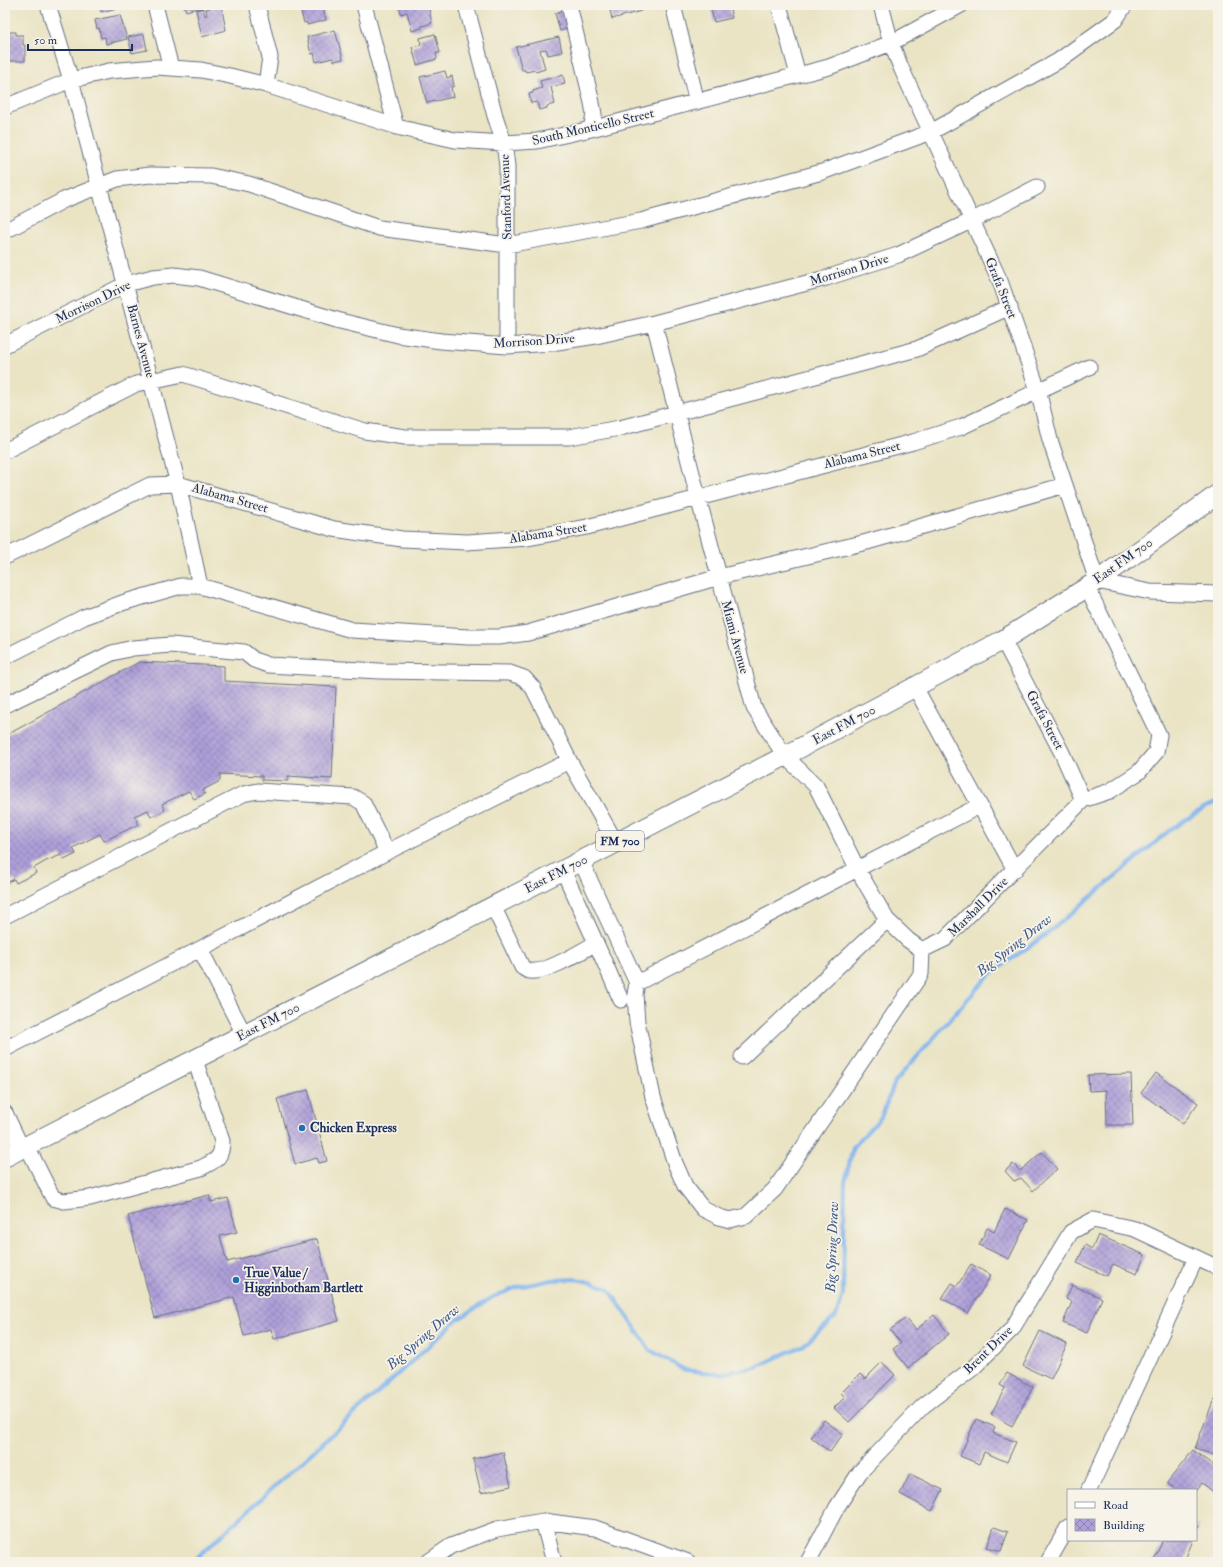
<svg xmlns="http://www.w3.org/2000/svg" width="1223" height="1567" font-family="'IM FELL Double Pica',serif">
<defs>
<pattern id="building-cross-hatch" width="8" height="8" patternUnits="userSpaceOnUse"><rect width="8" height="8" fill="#ae9fd9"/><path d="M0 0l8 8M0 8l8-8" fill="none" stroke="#8d82b3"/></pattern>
</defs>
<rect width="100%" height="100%" fill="#f7f3e8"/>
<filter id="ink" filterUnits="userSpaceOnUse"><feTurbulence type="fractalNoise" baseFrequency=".025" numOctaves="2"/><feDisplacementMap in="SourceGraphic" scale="8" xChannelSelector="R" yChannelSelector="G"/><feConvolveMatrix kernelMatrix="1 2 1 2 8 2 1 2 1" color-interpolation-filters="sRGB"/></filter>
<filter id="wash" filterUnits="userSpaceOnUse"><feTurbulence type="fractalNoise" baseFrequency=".012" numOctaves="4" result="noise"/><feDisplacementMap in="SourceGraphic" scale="16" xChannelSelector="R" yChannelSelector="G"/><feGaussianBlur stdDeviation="0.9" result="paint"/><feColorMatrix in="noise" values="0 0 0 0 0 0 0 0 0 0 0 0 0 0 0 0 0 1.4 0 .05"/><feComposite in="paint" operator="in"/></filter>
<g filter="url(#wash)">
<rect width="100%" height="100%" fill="#eae4c5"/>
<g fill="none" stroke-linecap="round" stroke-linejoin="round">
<path stroke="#81b5ef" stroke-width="4" d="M192,1562L457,1320L493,1297L518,1287L552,1280L576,1279L594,1283L609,1289L650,1350L685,1370L721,1374L756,1367L804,1345L836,1316L843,1295L845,1182L853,1147L881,1117L895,1082L989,975L1048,933L1170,830L1205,807L1218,802"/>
</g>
<g id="blocks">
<path fill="url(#building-cross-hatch)" d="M99,5H116L117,8L101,12Z
M184,5H207V6L186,11Z
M221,5L226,30L202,37L196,10L203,8L205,16L207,15L206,9Z
M311,5H322L326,20L307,25V22L304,23L300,8Z
M399,5H428L432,23L422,26V28L412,31L407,12L401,14Z
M609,5H640L641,11L612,19Z
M710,5H729L732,18L714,22Z
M565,10L570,28L560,31L555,13Z
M120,15L127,39L106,44L105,37L101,38L99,28L97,29L95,20Z
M335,30L343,59L334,61L333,58L316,62L314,53L311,54L307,37Z
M5,32H16V35H23V45H25V61H5Z
M144,34L147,50L132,53L128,37Z
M435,34L440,53H436L437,59L417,65L412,47L421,45L420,38Z
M559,37L562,52L548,55L546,49L540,50L545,69L536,72L535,70L526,72L525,70H522L516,47Z
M445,71L447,78L452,76L454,86L451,87L453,97L427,103L420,77Z
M563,75L565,84L551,87L555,104L547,106V108L539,110L537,102L531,103L529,94L533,93V91L542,88L540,81Z
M139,662L224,666V681L336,687L332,779L288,776V781L262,780V776L220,774V781L203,790L205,794L194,799L189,791L162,804L165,810L151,817L148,810L134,816L139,824L104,841L100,834L73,848L76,854L64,860L61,855L46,861L34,868L36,873L16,883L14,879L5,884V736Z
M1156,1073L1198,1103L1183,1124L1141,1093Z
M1131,1074L1133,1125H1107L1106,1090L1089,1091L1088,1075Z
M308,1090L327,1161L319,1163L317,1158L295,1164L277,1099Z
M1042,1152L1057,1169L1033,1191L1021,1178L1014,1181L1005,1171L1013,1164L1020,1171Z
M209,1195L211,1202L228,1198L237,1232L220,1236L227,1262L317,1239L339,1321L274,1339L271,1329L244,1336L234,1297L155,1318L128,1216Z
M1005,1209L1028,1220L1009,1259L979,1245L987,1228L994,1232Z
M1098,1235L1145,1255L1137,1274L1113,1264L1107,1276L1077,1263L1085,1245L1092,1249Z
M971,1264L991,1275L968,1313L942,1298L952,1283L957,1286Z
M1072,1285L1102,1298L1087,1333L1063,1323L1072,1302L1066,1299Z
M934,1315L949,1334L908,1368L893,1349L901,1343L890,1330L906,1318L916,1330Z
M1040,1331L1067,1344L1051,1379L1023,1366Z
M882,1362L895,1375L849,1422L834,1408L845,1397L841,1393L860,1374L865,1379Z
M1007,1373L1033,1387L1012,1426L991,1414L1005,1388L1000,1385Z
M1214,1399L1218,1401V1457L1195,1448Z
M976,1419L995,1427L993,1433L1016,1442L1007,1462L984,1452L979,1464L960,1456Z
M824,1420L843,1434L830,1452L811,1437Z
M1193,1450L1218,1469V1488L1215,1493L1202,1483L1196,1490H1176L1167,1483Z
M503,1452L511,1486L481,1493L473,1459Z
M910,1474L943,1490L932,1511L900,1494Z
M1196,1525L1199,1526L1196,1534Z
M994,1527L1008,1532L1001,1551L987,1547Z
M1163,1540H1193L1184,1562H1153Z"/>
</g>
</g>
<g filter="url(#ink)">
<use href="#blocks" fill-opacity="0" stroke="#636e82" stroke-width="1"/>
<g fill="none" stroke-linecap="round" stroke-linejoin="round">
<g stroke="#636e82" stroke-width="17">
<path id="minor" d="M48,5L71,80L151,381L178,484L200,586
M155,5L171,68
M257,5L270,57L266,85
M364,5L396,127
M466,5L495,116L504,143L507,166V346
M569,5L592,103L594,114L591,129
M673,5L697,102
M779,5L798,75
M881,5L891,43L902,70L1000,281L1038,390L1050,440L1097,581L1150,592L1218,594
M5,107L71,80L109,71L156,67L201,70L230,76L266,85L401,128L455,140L504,143L537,141L591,129L829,67L891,43L961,5
M5,231L64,200L117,179L150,175L211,176L249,184L379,228L507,245L641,221L822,172L931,132L1058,61L1115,20L1125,5
M654,323L698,497L754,708L785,756L816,786L859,872L887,920
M5,345L126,284L153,277L174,275L199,278L340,321L398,335L441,341L507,346L551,343L596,336L654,323L826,278L898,255L973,220L1037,187
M5,451L136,384L183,374L365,431L405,437H569L620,428L917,349L1010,307
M5,557L150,485L178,484L334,529L402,539L467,542L528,538L587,527L913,442L961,427L1089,367
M1003,640L1062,753L1083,800
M5,657L84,617L125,602L181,586H200L352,630L468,637H499L528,633L719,577L867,542L1065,485
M915,687L1015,870
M5,705L112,653L133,648L171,645L244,652L254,660L268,665L380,671L510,673L524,678L533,688L570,762
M581,861L637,983
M493,906L522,967C525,969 527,971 530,971C545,974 582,951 596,943L563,870
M5,916L243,794L258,791L353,797L363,803L387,852
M596,943L621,1000
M200,949L387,852L561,765L570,762L616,843
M922,950L921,974L775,1189L746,1216L730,1220L719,1217L703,1209L685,1186L675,1163L653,1097L637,1022L635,994L637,983L979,806
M5,1049L200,949L244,1034
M742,1057L887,920L908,940L922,950L945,939L1083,800L1110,791L1139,772L1156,752L1159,735L1087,587
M5,1113L22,1149
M27,1146L53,1198L64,1201L90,1198L201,1168C216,1160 222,1159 222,1141L195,1060
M1089,1490L1196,1258
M543,1521L554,1562
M428,1562L451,1546L497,1529L543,1521L595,1528L688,1562
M808,1562L837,1507L860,1472L923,1406L973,1368L1012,1329L1071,1232L1093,1220L1135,1229L1218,1268
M1048,1562L1068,1527"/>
</g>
<g stroke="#636e82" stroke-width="21">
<path id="major" d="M5,1157L785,756L1003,640L1097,581L1218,494"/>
</g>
<use href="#minor" stroke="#fff" stroke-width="15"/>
<use href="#major" stroke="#fff" stroke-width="19"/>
</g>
</g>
<g fill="#1f6fb2" stroke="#f7f3e8" stroke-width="1.5">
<circle cx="302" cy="1128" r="4"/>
<circle cx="236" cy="1280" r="4"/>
</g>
<g text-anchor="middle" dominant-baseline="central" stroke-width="3.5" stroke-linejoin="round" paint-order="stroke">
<rect fill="#f7f3e8" stroke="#5d6a87" stroke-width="1" x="596" y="831" width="48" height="20" rx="3"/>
<g font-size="12" font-weight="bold" fill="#1b2f5e">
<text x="620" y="841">FM 700</text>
</g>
<g font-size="13" fill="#1b2f5e" stroke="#f7f3e8">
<text transform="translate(593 127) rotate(-13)">South Monticello Street</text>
<text transform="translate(506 197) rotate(-92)">Stanford Avenue</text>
<text transform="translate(849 270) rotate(-17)">Morrison Drive</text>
<text transform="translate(1001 288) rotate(68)">Grafa Street</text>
<text transform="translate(93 302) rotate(-26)">Morrison Drive</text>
<text transform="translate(141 341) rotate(75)">Barnes Avenue</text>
<text transform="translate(534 341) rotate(-4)">Morrison Drive</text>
<text transform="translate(862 455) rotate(-14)">Alabama Street</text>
<text transform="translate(230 498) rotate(16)">Alabama Street</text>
<text transform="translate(548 533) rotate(-9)">Alabama Street</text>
<text transform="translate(1123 561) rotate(-35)">East FM 700</text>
<text transform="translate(735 637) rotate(75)">Miami Avenue</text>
<text transform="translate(1045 720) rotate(62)">Grafa Street</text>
<text transform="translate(844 725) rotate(-28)">East FM 700</text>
<text transform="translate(556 874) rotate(-27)">East FM 700</text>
<text transform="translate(978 907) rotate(-45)">Marshall Drive</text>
<text transform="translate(268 1022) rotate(-27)">East FM 700</text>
<text transform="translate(988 1350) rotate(-44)">Brent Drive</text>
</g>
<g font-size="13" font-weight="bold" fill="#1b2f5e" stroke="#f7f3e8" text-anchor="start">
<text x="310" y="1128">Chicken Express</text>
<text x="244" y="1273">True Value /<tspan x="244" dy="15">Higginbotham Bartlett</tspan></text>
</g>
<g font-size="14" font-style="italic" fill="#3a578a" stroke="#f7f3e8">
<text transform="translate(1014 945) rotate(-38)">Big Spring Draw</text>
<text transform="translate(832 1247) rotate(-88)">Big Spring Draw</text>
<text transform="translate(423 1337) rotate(-41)">Big Spring Draw</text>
</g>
</g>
<rect width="1223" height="1567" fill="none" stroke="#f7f3e8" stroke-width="20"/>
<rect x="1067" y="1489" width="130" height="52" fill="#f7f3e8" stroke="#9fa5b1"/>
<rect x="1075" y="1502" width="20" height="6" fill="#ffffff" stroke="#9fa5b1"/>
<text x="1103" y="1509" font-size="12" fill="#1b2f5e">Road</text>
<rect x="1075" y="1519" width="20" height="12" fill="url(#building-cross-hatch)" stroke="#9fa5b1"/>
<text x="1103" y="1529" font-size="12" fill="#1b2f5e">Building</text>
<path d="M28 44v6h104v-6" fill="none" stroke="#1b2f5e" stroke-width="2"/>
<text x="34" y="44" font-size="12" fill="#1b2f5e" stroke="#f7f3e8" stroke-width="3" paint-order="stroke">50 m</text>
</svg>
